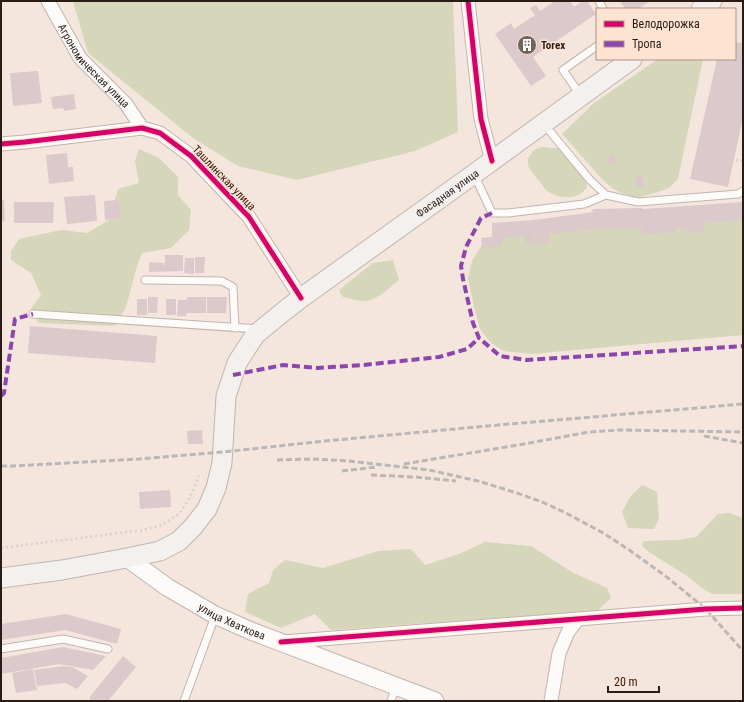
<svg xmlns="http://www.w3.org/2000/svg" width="744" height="702" font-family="'Roboto Condensed',sans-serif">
<rect width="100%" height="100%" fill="#f4e6dd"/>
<path fill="#d5d6ba" d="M73,1H453L458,132L415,151L297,180L238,166L193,138L88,53Z
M658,59H703L678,179L669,188L655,193L636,198L627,195L613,189L601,178L562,134L594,103Z
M542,147L552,148H557L561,151L578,172L585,177L587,183V187C580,199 562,200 551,193C545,191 544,186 540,182C534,174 523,166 530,155C533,150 537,148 542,147Z
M139,149L159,158L178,177V195L191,210L189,230L171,248L142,253L137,266L126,307L115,326L39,323L31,309L41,295L31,273L11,260V251L19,239L61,230L87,233L109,220L118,189L139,183L135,161Z
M743,216V335L531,354L504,351L491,343L480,329L474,307L468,278L472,261L485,240L495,235Z
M393,260L399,280C389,288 376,302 362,301C356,301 349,298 343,297L339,291L345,285L373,263Z
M642,485L657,492L659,519L654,529L628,528L622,512L630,497Z
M729,513L743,518V594H713L703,589L687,576L649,552L642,546L644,541L678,540L696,537L718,514Z
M485,542L531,546L572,572L607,588L611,598L595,613L496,618L331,630L315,614L281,628L245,612L248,594L269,583L273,570L285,560L323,568L378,551L411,549L425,565L459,554Z"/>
<path fill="#dcc9cb" d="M555,1H570L574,7L583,1H587L596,14L533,57L546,76L531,86L495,34L511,23L514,29L535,15L530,8L536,5L540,11Z
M620,1H650L638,9H625Z
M735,42L743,43V117L728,187L690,179L717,59H735Z
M38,71L42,103L13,106L10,73Z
M74,94L76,109L64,111L63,108L53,109L51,97Z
M67,153L68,167H73L74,181L49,184L46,155Z
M610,154L617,156L615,165L608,164Z
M636,174L643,175V187H636Z
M95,195L97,221L67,224L64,197Z
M1,200H4L5,221L1,222Z
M119,200L120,218L105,220L104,201Z
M14,202H54L53,223H14Z
M743,202V220L704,223L705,232L686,233V229H675V232L642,234V228L594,229L549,234L550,243L537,244L536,235H534L535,244L526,245L525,236L502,238V246L482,248L481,238L492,237V223L534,220L593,212L592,209L642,208V209Z
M165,255H183V271L149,272V262L164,263L165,268Z
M195,257H205L204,273H195Z
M185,258H194V274L184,273Z
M148,297H158L157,313H148Z
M187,297H206V313H187L186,316H177L178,300H187Z
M207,297H217V306V297H227L226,313H207Z
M137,299H147V315H137Z
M166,299H176V315H166Z
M30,326L157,336L155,363L28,353Z
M202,430L203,444H188L187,431Z
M170,490L171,507L140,509L139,492Z
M66,614L121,629L117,644L65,630L1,640V624Z
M63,647L106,656L93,670L59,664L1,674V658Z
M123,656L136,667L108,701H93L89,698Z
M64,666L72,667L88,676L77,689L65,683L37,686L34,670Z
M33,669L37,690L16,693L12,673Z"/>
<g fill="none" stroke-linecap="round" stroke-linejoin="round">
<g stroke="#c1b5ad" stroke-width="9">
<path id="service" d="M599,1L603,9
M581,96L563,70L597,46
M543,123L590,180L606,195L638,202L738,194L743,191
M474,174L492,213H508L584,204L606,195
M145,280L222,281L233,287L235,328
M33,314L258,329
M1,649L63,639L108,649
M184,701L215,616
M391,701L396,686"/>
</g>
<g stroke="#c1b5ad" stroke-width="15">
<g id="minor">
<path id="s1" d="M48,1L80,58L126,104L142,128"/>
<path d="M468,1L481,119L492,161"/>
<path d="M1,144L25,142L142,128L160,133L191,156L249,217L301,298"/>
<path d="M283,642L706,609L743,608"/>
<path d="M551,701L559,653L568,632L577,620"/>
</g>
</g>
<g stroke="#c1b5ad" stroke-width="19">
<g id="tertiary">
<path id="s2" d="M127,558L167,587L215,615L251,631L435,701"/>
</g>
</g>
<g stroke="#c1b5ad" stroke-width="21">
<g id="secondary">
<path d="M701,9L712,1"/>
<path id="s3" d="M1,578L62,570L127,558L160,551L179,541L193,527L207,509L216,488L222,463L226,396L237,363L255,335L283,312L301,298L474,174L632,59"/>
</g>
</g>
<path stroke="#d7d2cf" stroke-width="2.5" stroke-dasharray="2 3" stroke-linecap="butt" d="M736,160L743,161
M1,548L143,530L162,525L179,514L189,499L199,476"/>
<use href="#service" stroke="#fdfbfa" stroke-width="7"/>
<use href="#minor" stroke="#fdfbfa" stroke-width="13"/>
<use href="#tertiary" stroke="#fdfbfa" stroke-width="17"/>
<use href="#secondary" stroke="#f4f0ed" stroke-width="19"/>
<path stroke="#bbb7b5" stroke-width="3" stroke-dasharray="6 3" stroke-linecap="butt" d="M704,436L743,443
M277,460L313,459L349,461L429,470L478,481L517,493L542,502L566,513L605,534L635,554L668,578L706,609L743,651
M404,464L524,444L589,432L620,430L743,432
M1,466H13L139,459L223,452L325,441L487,426L743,404
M342,471L376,467
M371,475L415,477L456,481"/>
<path stroke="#8e44ad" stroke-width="4" stroke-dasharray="8 4" stroke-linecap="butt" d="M492,213L481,218L466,247L461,266L463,279L473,323L479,338L500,356L527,360L743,346
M1,246H2
M233,375L283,365L318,368L363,365L439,357L467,349L479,338
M1,396L4,393L15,319L33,314"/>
<g stroke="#fee3d3" stroke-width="8">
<path id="cycleway" d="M468,1L481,119L492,161
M1,144L25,142L142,128L160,133L191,156L249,217L301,298
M281,642L706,609L743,608"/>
</g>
<use href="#cycleway" stroke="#d6006c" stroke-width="5"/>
</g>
<defs>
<g id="building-disc" transform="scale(1)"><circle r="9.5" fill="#6f635b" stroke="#fee3d3"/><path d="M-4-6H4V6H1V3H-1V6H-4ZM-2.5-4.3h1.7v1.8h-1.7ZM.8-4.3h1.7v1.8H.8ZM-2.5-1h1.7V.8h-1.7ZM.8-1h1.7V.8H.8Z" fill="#fff"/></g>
</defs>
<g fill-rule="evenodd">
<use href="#building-disc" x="527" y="45"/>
</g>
<g text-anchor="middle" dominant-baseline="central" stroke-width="3" stroke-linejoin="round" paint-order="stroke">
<g font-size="11" font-weight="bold" fill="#281c15" stroke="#fee3d3" text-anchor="start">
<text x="541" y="45">Torex</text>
</g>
<g font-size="11" fill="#281c15" stroke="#fee3d3">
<text stroke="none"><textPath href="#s1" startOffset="80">Агрономическая улица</textPath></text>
<text transform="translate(224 178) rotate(46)">Ташлинская улица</text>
<text stroke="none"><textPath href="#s3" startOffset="648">Фасадная улица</textPath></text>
<text stroke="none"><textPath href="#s2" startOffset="123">улица Хваткова</textPath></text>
</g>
</g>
<rect width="744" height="702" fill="none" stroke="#281c15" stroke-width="4"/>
<rect x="596" y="8" width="140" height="52" fill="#fee3d3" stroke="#a89387"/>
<rect x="604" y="21" width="20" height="6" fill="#d6006c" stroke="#a89387"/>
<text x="632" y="28" font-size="12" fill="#281c15">Велодорожка</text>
<rect x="604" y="41" width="20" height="6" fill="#8e44ad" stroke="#a89387"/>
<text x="632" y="48" font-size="12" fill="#281c15">Тропа</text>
<path d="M608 686v6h51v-6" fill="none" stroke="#281c15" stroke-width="2"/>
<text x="614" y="686" font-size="12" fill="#281c15" stroke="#fee3d3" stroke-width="3" paint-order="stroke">20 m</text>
</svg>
